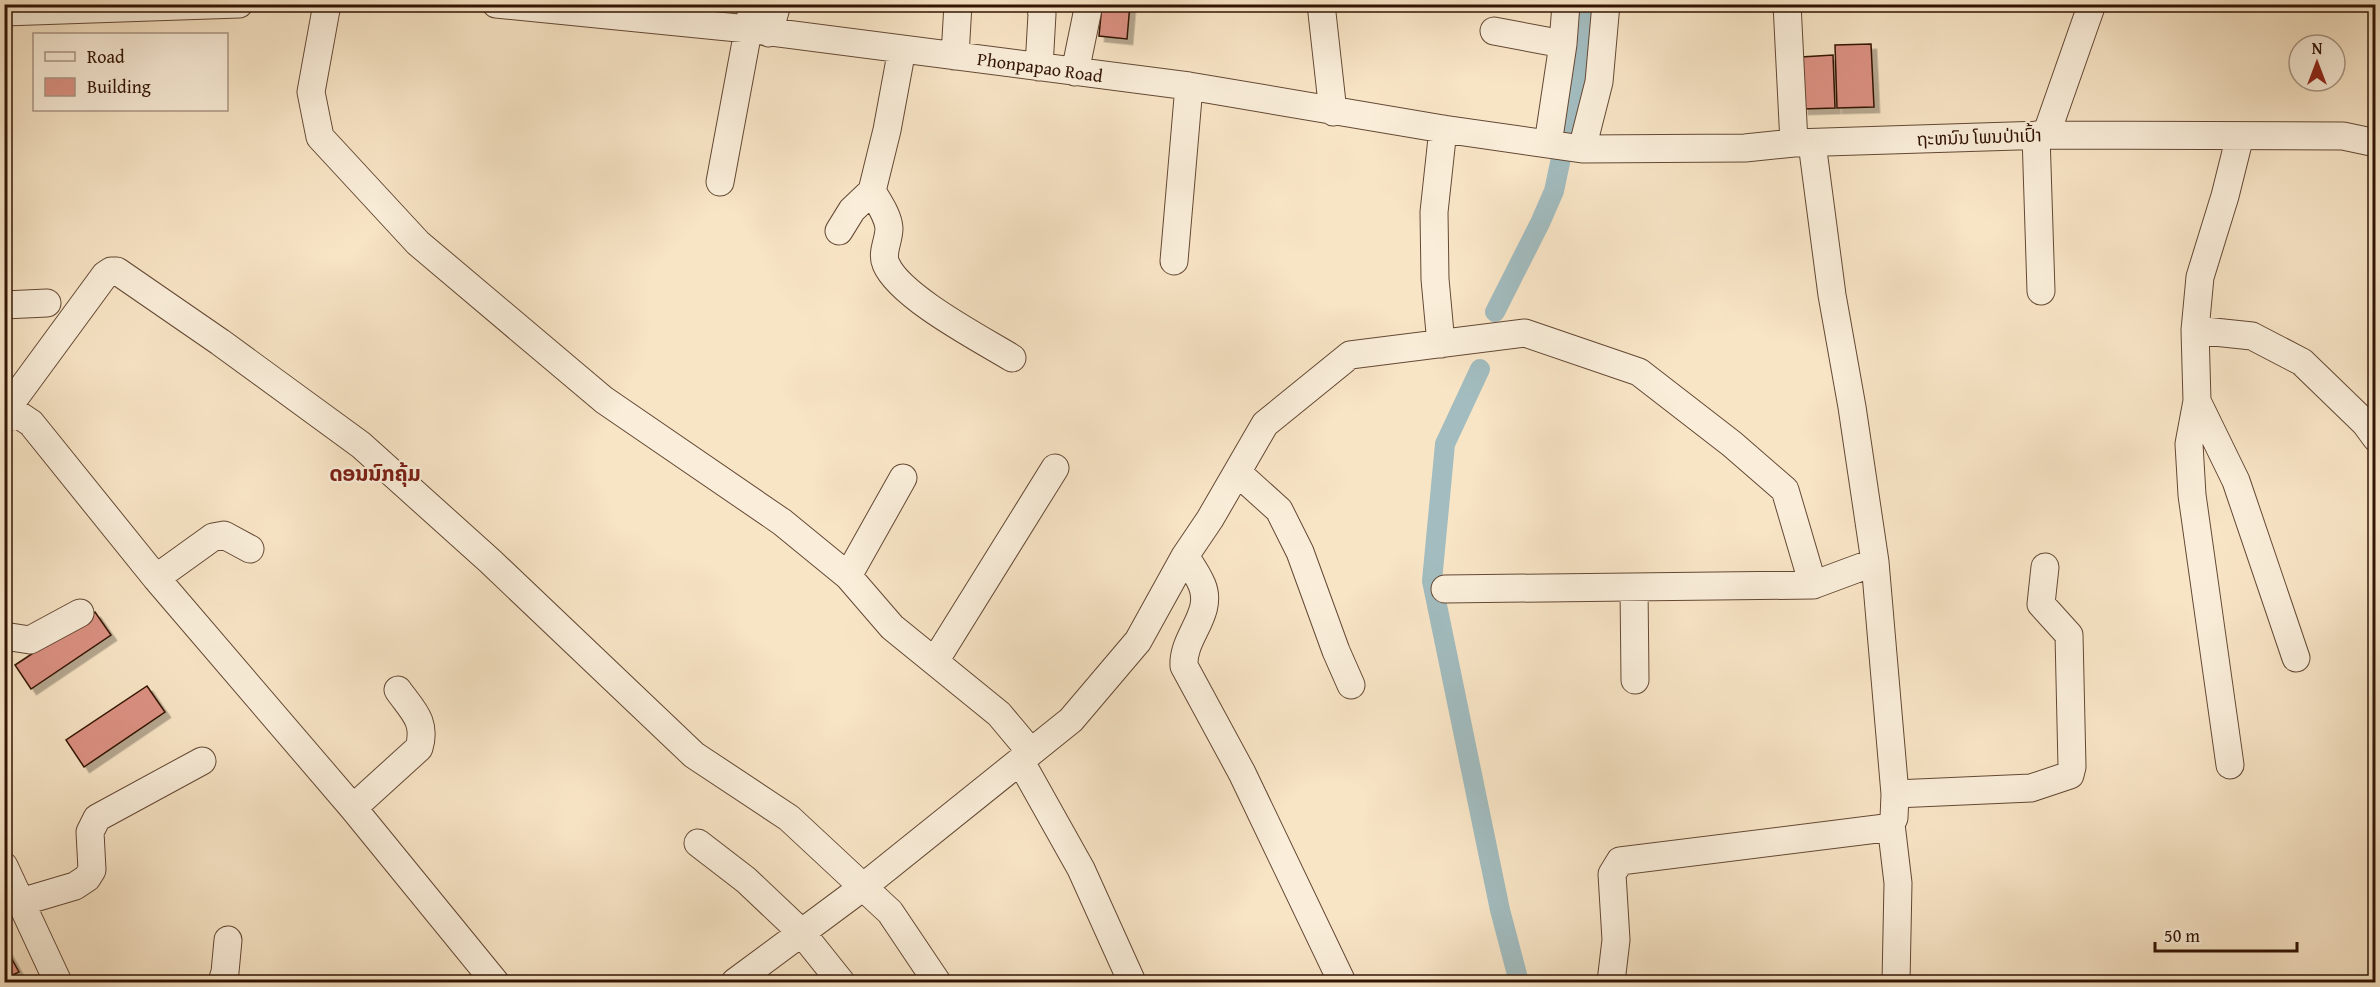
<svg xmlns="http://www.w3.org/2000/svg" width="2380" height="987" font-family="'Gentium Book Plus','Noto Sans Lao',serif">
<defs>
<filter id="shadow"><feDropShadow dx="5.5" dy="5.5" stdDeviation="0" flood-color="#0004"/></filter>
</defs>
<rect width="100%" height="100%" fill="#f8e5c6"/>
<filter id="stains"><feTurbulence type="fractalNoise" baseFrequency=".00333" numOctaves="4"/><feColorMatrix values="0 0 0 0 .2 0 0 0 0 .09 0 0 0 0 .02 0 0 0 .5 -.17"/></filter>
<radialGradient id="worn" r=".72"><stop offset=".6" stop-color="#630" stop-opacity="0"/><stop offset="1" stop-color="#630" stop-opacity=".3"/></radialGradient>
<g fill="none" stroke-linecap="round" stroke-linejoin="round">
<path stroke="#a2bcbf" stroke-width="20" d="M1495,312L1540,223L1554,191L1568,125L1584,21V4
M1480,369L1445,444L1432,581L1500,910L1519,982"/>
</g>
<path fill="#dd9284" stroke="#321404" stroke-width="1.5" filter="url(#shadow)" d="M1102,4H1130L1127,39L1099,36Z
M1871,44L1874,107L1837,108L1835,45Z
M1833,55L1835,108L1803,109L1801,57Z
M95,612L111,635L31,689L15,665Z
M147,686L165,712L84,767L66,740Z
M4,945L19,972L4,979Z"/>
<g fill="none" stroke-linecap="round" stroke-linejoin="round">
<g stroke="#644834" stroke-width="29">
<path id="minor" d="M327,4L311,92L320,137L418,243L604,400L782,522L848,576L892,627L999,714L1030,751
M496,4L748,29L1189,86L1443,129L1582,149L1745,148L1794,143L2046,135L2343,136L2376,143
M1321,4L1333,112
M1787,4L1794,143
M4,12L239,4
M1494,31L1563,44
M769,33L777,4
M955,56L958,4
M1039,67L1042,14L1040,4
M1075,72L1089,4
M2036,135L2041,291
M2046,135L2092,4
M1812,143L1832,295L1852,407L1875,562L1895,794L1894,818L1891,824L1898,883L1896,982
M1548,144L1563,44L1566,4
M1582,149L1599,82L1606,4
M720,182L753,4
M872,191C878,202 888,215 889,228C889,241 881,253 886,264C900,297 981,339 1012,358
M839,231L852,210L872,191L887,130L902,49
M1174,261L1189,86
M4,305L47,303
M2195,330L2252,336L2302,362L2365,423L2376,438
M1441,344L1435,279L1434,212L1443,129
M2197,401L2236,481L2296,658
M10,414L14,399L105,275L111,271H117L220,342L361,445L490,561L694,755L789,818L890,912L937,982
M4,417L19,415L31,423L156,578L353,808L495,982
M1238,473L1279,510L1300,552L1336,651L1351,685
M1185,556C1191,565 1198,575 1202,585C1214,614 1182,637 1184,666L1242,773L1342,982
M848,576L903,478
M156,578L213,537L224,535L250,549
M1634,587L1635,680
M1445,589L1813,585
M4,636L30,640L80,613
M935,661L1055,468
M1021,762L1081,869L1132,982
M2230,765L2192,495L2189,444L2197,401L2195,330L2200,277L2225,196L2240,136
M1895,794L2031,788L2070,775L2072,767L2069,635L2041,604L2045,567
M353,808L419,748C427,721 412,710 398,690
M698,843L746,880L801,932L841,982
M4,866L58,982
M21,902L75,886L87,878L92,870L90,832L97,818L202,761
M222,982L225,972L228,940
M735,982L863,887L1071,720L1138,641L1185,556L1210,519L1265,424L1350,355L1525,333L1639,372L1732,444L1785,490L1813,585L1875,562
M1611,982L1616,940L1612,874L1620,861L1885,828L1891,824"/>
</g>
<use href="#minor" stroke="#faeeda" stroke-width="27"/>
</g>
<g text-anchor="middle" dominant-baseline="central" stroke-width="4.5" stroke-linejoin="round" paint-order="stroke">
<g font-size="18" fill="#321404" stroke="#faeeda">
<text transform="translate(1040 67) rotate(8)">Phonpapao Road</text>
<text transform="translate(1979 137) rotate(-2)">ຖະຫນົນ ໂພນປ່າເປົ້າ</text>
</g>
<g font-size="21" font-weight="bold" fill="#7a1f14" stroke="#faeeda">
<text x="375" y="473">ດອນນົກຄຸ້ມ</text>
</g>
</g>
<rect width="2380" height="987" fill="none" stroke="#f8e5c6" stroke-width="24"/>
<rect x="6" y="6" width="2368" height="975" fill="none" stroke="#321404" stroke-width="3"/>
<rect x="12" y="12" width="2356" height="963" fill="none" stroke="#321404" stroke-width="1.5"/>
<rect x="33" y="33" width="195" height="78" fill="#faeeda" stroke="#aa9784" stroke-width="1.5"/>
<rect x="45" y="52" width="30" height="9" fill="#faeeda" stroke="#aa9784" stroke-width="1.5"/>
<text x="87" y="63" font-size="18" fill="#321404">Road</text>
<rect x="45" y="78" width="30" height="18" fill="#dd9284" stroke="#aa9784" stroke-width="1.5"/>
<text x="87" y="93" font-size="18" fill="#321404">Building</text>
<g transform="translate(2317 63)"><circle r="28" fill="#faeeda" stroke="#aa9784" stroke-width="1.5"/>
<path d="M0-4.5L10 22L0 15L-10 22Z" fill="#8f2418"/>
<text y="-9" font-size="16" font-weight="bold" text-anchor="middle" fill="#321404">N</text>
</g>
<path d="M2155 942v9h142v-9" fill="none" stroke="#321404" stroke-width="3"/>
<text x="2164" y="942" font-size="18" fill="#321404" stroke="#faeeda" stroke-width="4.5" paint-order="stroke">50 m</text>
<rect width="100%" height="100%" filter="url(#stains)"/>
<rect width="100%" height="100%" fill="url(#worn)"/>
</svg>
